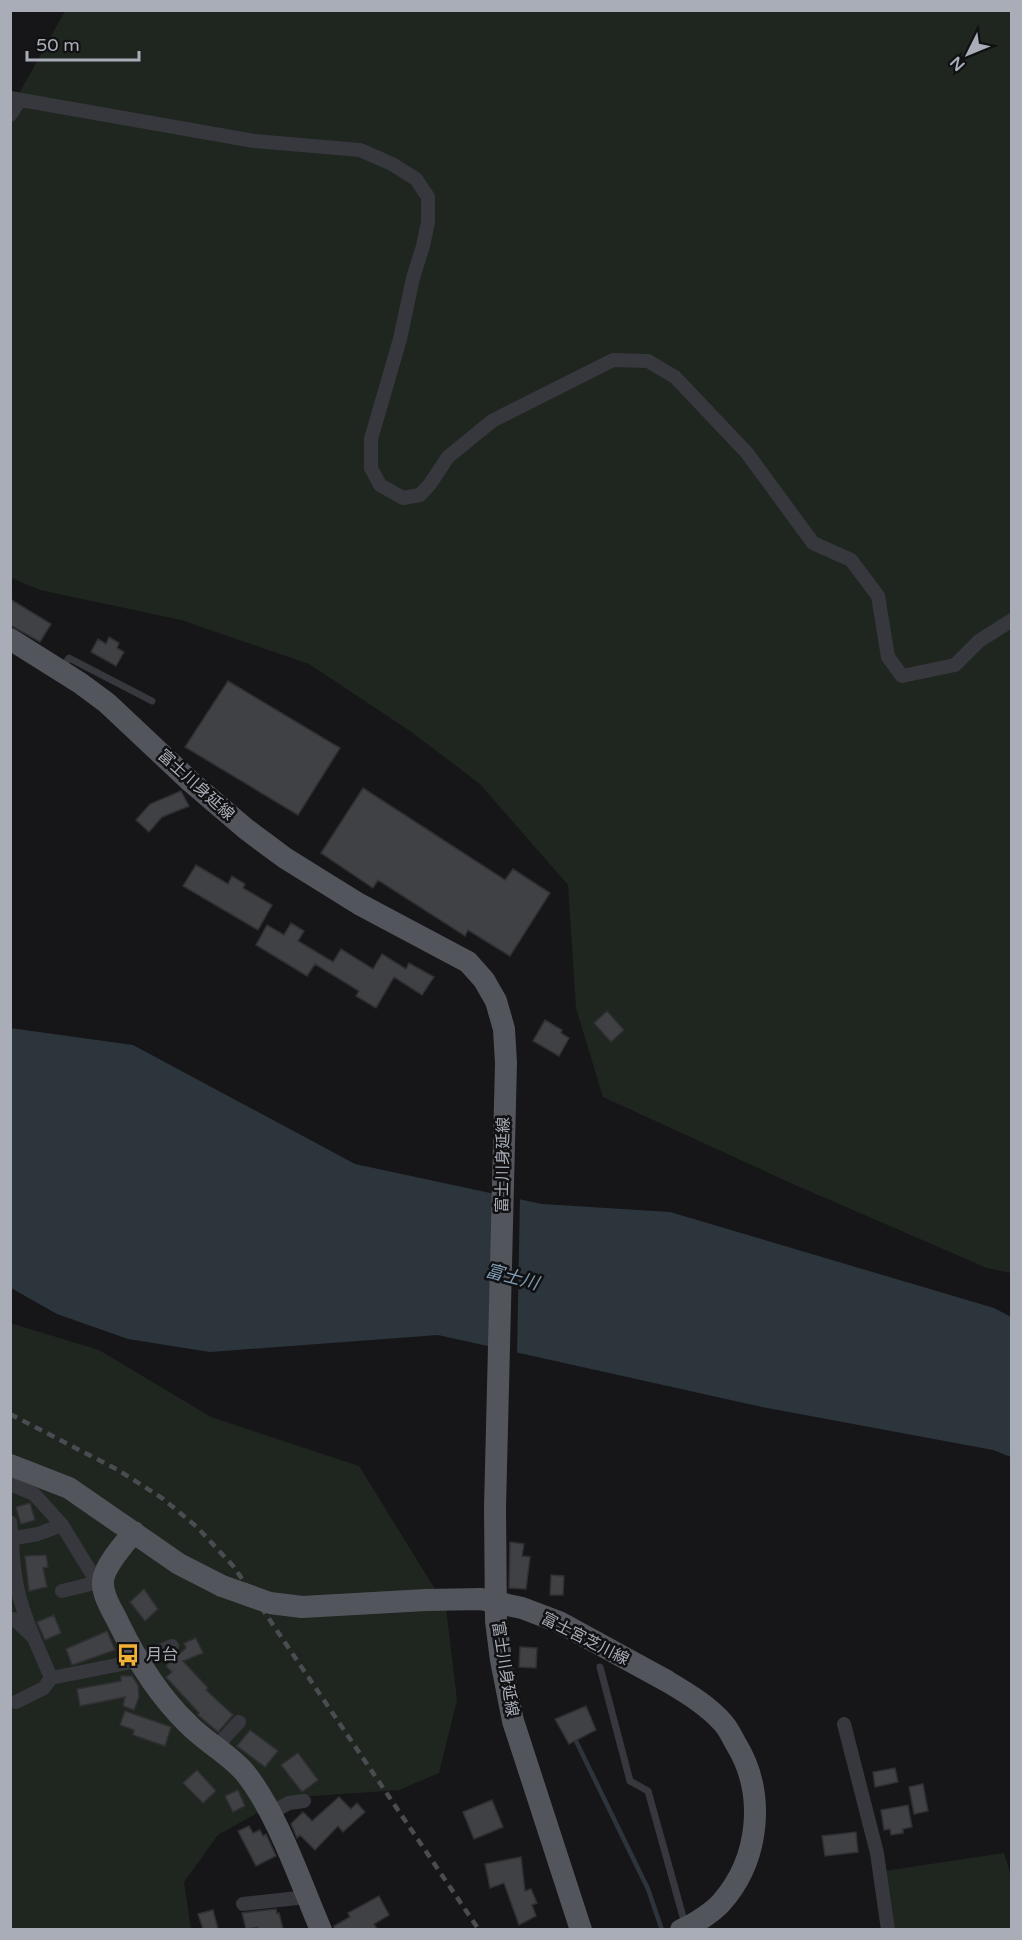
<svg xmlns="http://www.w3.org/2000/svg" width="1022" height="1940" font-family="'Varela Round','Noto Sans JP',sans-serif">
<rect width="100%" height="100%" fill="#161618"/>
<path fill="#1e261f" d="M65,11H1011V1273L987,1268L795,1185L603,1097L576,1008L568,885L480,784L410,731L309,664L181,620L40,590L11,578V108Z
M10,1323L99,1350L211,1417L359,1466L446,1607L457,1700L439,1773L399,1790L284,1798L218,1835L184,1882L191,1929H11Z
M1004,1853L1011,1876V1929H893L884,1871Z"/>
<path fill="#2c353c" d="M10,1028L133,1045L355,1164L542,1204L670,1212L994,1308L1011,1317V1457L993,1450L762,1407L438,1335L210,1352L128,1339L57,1314L11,1288Z"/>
<path fill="#161618" d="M494,1191L520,1196L517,1356L489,1350Z"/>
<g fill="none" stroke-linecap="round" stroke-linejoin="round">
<path stroke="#2c353c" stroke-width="4.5" d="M576,1741L648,1889L662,1930"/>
</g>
<path fill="#404145" stroke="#303034" stroke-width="1.5" d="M10,599L51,624L40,642L10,625Z
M109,637L119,643L117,648L124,652L116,666L91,652L98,639L106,644Z
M228,681L340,748L298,815L185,747Z
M363,788L505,880L513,869L550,893L510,956L468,930L465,936L378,880L373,888L321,853Z
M181,791L189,806L162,817L149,832L136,820L150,804Z
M196,865L228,884L232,876L245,884L243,888L272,905L258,930L183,886Z
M291,923L304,931L298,941L333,962L341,949L373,969L382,954L406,969L409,963L434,977L422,995L394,977L376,1008L356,996L359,991L315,964L307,976L256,945L267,925L284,935Z
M607,1011L624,1030L611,1042L594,1023Z
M545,1020L562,1030L561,1033L569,1038L559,1056L533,1041Z
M30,1503L35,1520L21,1524L16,1507Z
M510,1542L524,1544L522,1556L530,1557L526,1589L509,1588Z
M46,1555L48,1567L43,1568L47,1587L29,1591L25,1556Z
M551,1575L564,1576L563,1595H550Z
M144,1589L158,1609L145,1621L130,1602Z
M54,1615L61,1633L45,1640L37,1622Z
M107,1631L115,1650L72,1665L66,1649Z
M196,1638L203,1653L183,1661L208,1688L206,1690L233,1715L218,1732L198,1715L199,1713L166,1677L172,1672L166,1666L186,1648L184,1643Z
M520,1647L537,1648L536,1668L519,1667Z
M121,1676H132L138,1685L139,1697L134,1710L123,1706L125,1697L80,1706L77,1689L121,1681Z
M586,1706L596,1730L569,1744L555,1719Z
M125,1711L171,1727L165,1746L133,1735L134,1730L120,1725Z
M250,1730L278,1751L265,1767L237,1746Z
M298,1753L318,1780L302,1792L281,1765Z
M895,1768L898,1782L875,1787L873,1772Z
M197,1770L216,1791L203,1803L183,1783Z
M923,1784L928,1811L914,1814L909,1787Z
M238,1790L245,1806L233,1812L225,1796Z
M339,1797L351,1809L357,1803L365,1812L343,1832L338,1826L315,1850L300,1835L297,1838L291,1824L303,1812L312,1821Z
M492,1800L503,1827L474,1839L463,1812Z
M908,1805L912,1827L903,1829V1833L891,1835L890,1829L884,1830L881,1810Z
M249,1826L253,1833L260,1830L263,1836L266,1834L276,1856L256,1866L238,1831Z
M856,1832L858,1852L825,1856L822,1836Z
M521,1857L525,1891L531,1889L537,1903L532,1905L536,1916L519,1925L504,1883L490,1888L485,1864Z
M379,1896L389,1915L374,1924L377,1929H334V1926L350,1917L348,1913Z
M276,1909L277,1914L279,1913L283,1929H259L258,1927L246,1929L242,1913Z
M213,1910L218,1929H203L198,1914Z"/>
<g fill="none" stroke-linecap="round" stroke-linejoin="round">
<path stroke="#37383d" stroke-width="7" d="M62,668L69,658L152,701
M600,1667L630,1781L648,1791L685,1924"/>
<path stroke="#37383d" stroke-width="14" d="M10,98L254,141L360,150L392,164L416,179L428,197V222L423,246L413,278L400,339L371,439V468L380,485L403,498L420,495L430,484L448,457L492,421L613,360L648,361L675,377L747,453L813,543L851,560L878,596L888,657L902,676L955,665L979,641L1012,620
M10,115L20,100
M10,1484L34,1494L62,1525L92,1574L103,1581
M10,1522C13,1545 12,1568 18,1591C25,1621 39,1649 51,1678L137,1661L172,1646
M10,1539L38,1534L62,1525
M62,1591L103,1581
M10,1620L14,1619L32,1636
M16,1702L44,1688L51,1678
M844,1724L877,1853L888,1930
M215,1748L239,1722
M270,1813L289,1803L304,1801
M243,1904L307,1897"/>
<path stroke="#53555c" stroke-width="22" d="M10,639L80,683L107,703L191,782L246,829L285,858L359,904L468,962L484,980L496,1001L504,1029L506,1063L495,1508L496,1621L501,1660L513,1721L581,1930
M10,1465L69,1488L179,1564L222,1586
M134,1532C124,1544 104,1566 103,1581C102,1596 113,1611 119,1624C137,1661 158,1695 188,1724C205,1742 231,1755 246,1774C278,1815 300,1881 321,1930
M665,1680C685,1692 708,1705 724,1724C729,1730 732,1737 736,1744C766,1793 760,1859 721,1903C714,1911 704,1917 695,1923"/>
<path stroke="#4a4c52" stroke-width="4.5" stroke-dasharray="8 6" stroke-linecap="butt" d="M10,1414L118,1470L162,1498L197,1527L234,1567L479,1930"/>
<path stroke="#53555c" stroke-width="22" d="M222,1586L270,1603L302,1607L426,1600L481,1599L522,1608L559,1622L665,1680
M681,1930L695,1923"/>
</g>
<defs>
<g id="bus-bare" transform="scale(1.8)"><path d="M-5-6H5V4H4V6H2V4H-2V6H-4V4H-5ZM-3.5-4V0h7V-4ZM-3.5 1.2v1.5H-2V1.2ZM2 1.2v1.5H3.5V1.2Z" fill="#f2b134" stroke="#111113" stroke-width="2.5" paint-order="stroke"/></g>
</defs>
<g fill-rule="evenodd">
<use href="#bus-bare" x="128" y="1655"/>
</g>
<g text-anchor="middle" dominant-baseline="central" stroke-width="5" stroke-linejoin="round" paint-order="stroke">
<g font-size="16" fill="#a8adb8" stroke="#111113">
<text transform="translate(196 785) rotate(42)">富士川身延線</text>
<text transform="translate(503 1165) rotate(-89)">富士川身延線</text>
<text transform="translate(585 1639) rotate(27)">富士宮芝川線</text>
<text transform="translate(505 1669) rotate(81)">富士川身延線</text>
</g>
<g font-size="16" fill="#a8adb8" stroke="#111113" text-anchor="start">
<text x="146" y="1655">月台</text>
</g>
<g font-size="18" font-style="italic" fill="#7f9bb3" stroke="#111113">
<text transform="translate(512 1277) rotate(15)">富士川</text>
</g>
</g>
<rect width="1022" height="1940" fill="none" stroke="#a8adb8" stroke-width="24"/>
<g transform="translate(968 54) rotate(227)" stroke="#111113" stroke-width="4.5" paint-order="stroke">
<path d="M0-4.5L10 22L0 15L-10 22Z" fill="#a8adb8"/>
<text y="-9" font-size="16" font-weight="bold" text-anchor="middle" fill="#a8adb8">N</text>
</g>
<path d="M27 51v9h112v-9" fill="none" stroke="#a8adb8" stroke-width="3"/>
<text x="36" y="51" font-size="18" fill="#a8adb8" stroke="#111113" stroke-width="4.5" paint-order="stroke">50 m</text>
</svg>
